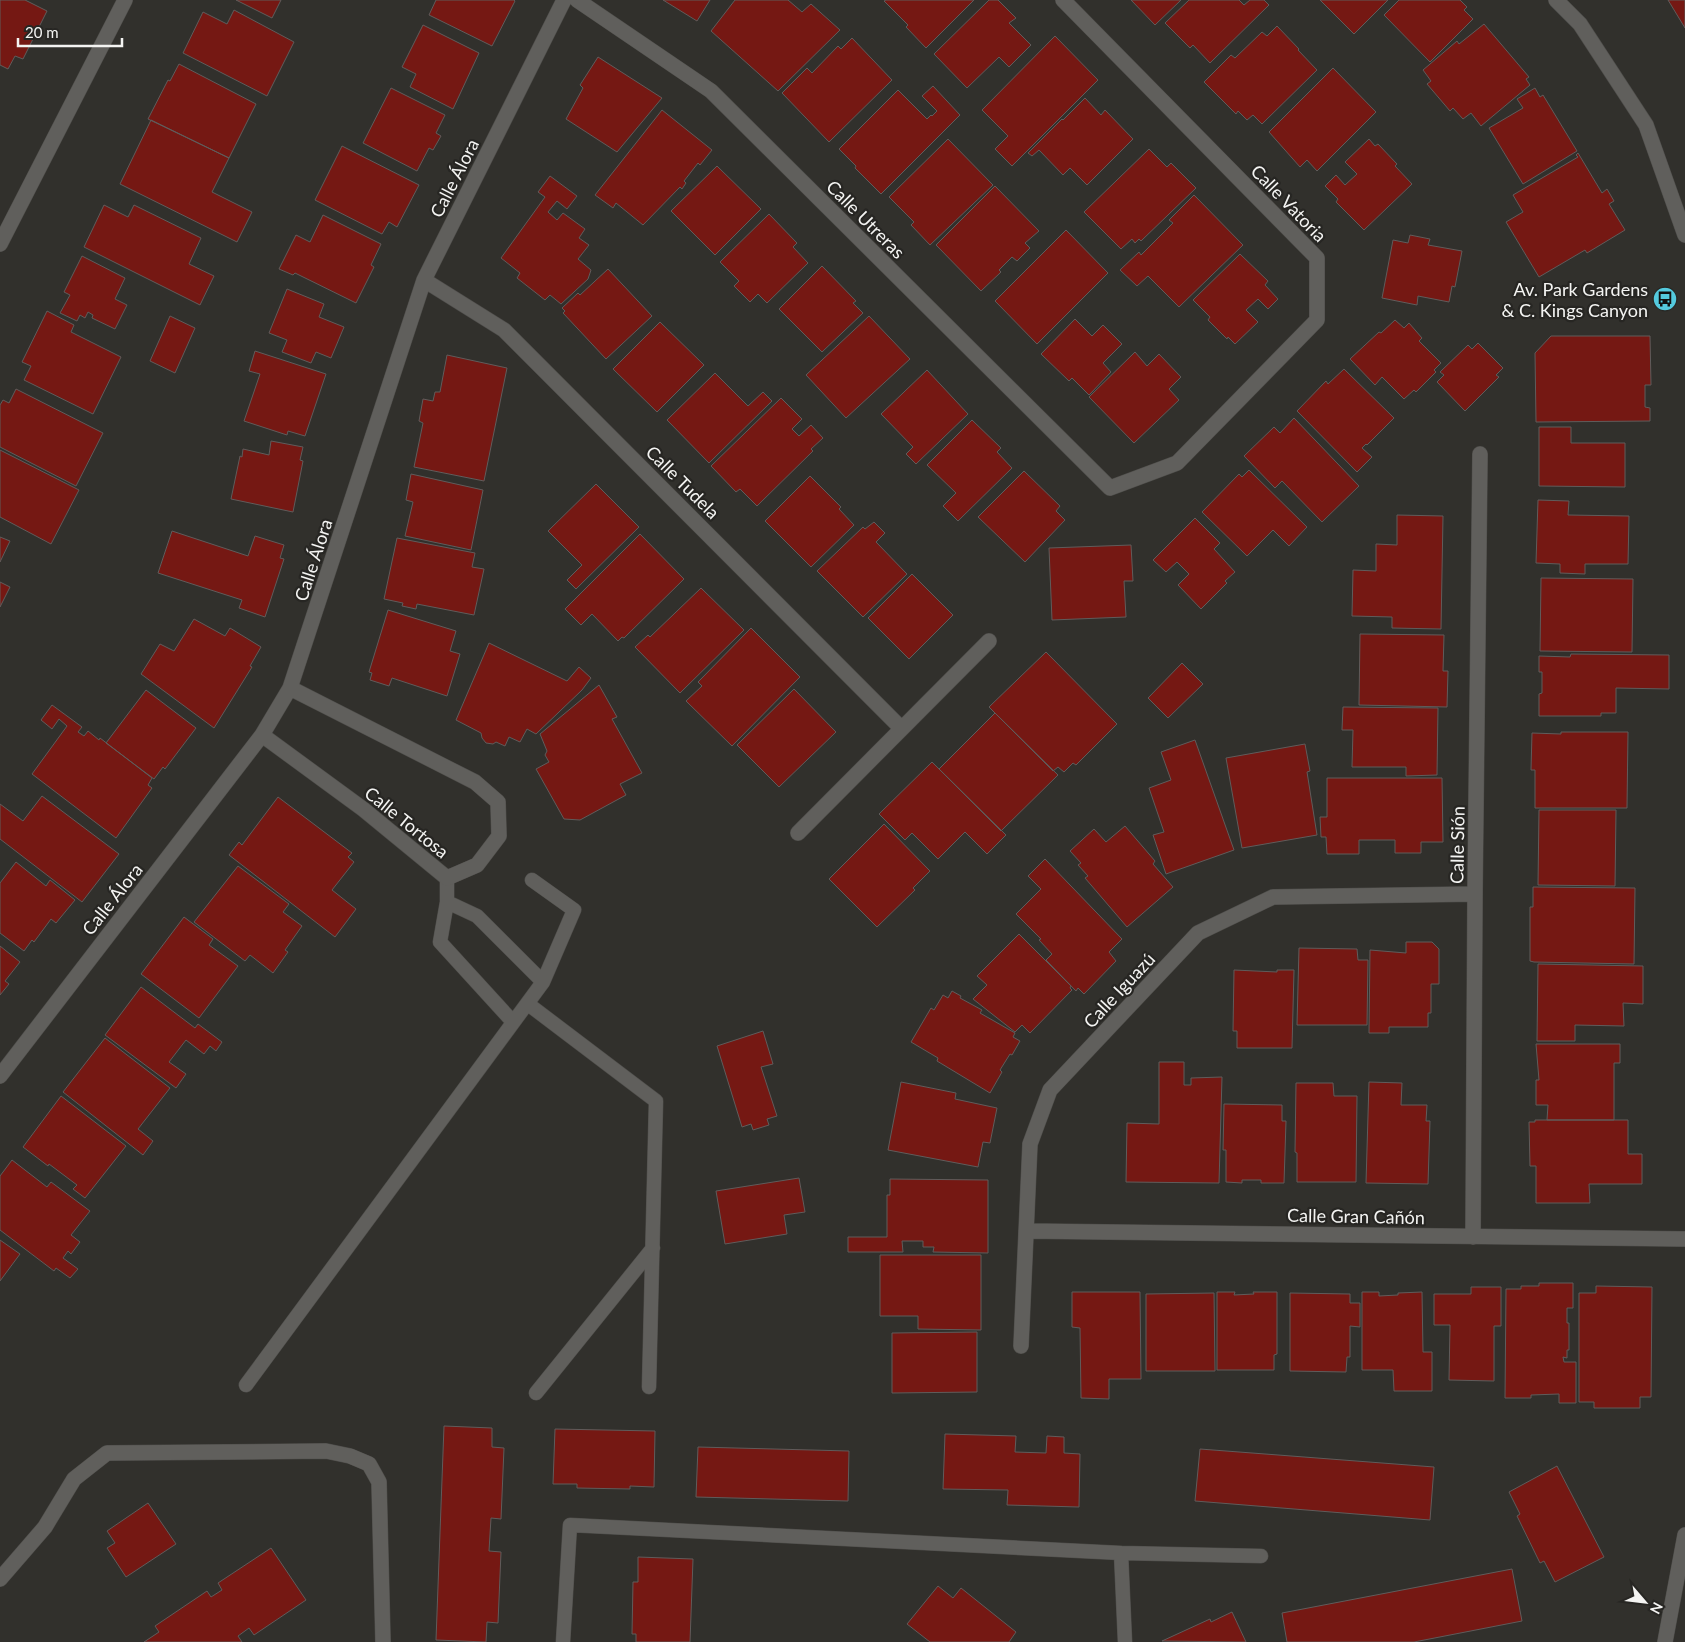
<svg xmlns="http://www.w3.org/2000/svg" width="1685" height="1642" font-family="Lato,sans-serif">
<rect width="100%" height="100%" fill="#31302c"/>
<path fill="#751813" stroke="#605c5b" d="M0,0H25L47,11L23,59L15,56L8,69L0,65Z
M236,0H281L272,18Z
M436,0H514L515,1L492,46L429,15Z
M663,0H710L697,21Z
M735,0H788L802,12L811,4L840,30L778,91L711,31Z
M886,0H974L926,48L906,27L908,25L884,1Z
M989,0H998L1016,18L1009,23L1031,45L1009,67L999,57L967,88L934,54Z
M1131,0H1181L1155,25Z
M1189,0H1239L1244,5L1250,0H1264L1269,5L1210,63L1193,45L1190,48L1165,23Z
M1320,0H1388L1354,34Z
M1399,0H1460L1467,7L1464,10L1473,19L1430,62L1384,15Z
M1668,0H1685V28Z
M234,10L294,42L267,96L183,53L203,12L227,24Z
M1484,24L1529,77L1526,79L1530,85L1481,126L1471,113L1463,119L1453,108L1450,111L1427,84L1431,81L1423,70L1457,41L1459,44Z
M423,25L479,53L453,109L410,87L416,74L402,67Z
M1277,26L1299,49L1298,50L1317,70L1262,124L1253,115L1247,120L1238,111L1236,114L1204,82L1231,55L1235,58L1262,32L1267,36Z
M1055,36L1098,80L1012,166L995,149L1008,136L982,110Z
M852,38L892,80L829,142L782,93L807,68L812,73L838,46L841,49Z
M598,57L662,98L617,152L566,119L583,88L580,85Z
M179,64L256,104L229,158L148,119L168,80L170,81Z
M1333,68L1376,112L1317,171L1307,160L1300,167L1269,132Z
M933,86L960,115L881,194L855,168L856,166L839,149L898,90L927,119L931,115L932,116L937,111L922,96Z
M391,88L445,115L436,133L441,136L433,150L429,148L417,171L363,143Z
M1535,88L1540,97L1543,95L1577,151L1523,184L1489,128L1523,108L1517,99Z
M1085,98L1101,115L1105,110L1133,139L1087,185L1070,168L1063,175L1039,150L1032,156L1028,153L1062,119L1063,120Z
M662,110L712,150L700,165L698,163L684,181L686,183L682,189L680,187L643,225L616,203L613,208L595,195Z
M151,120L229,158L212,192L252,212L237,242L120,184Z
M948,139L993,185L930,245L911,225L914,222L889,197Z
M1369,139L1375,146L1378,144L1397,164L1395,166L1412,184L1364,230L1336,202L1338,199L1325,186L1336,175L1345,185L1357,174L1345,162Z
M342,146L419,185L397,227L389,222L382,234L315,200Z
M1149,149L1167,167L1171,163L1196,188L1141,241L1139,239L1135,243L1132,239L1121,249L1084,212Z
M1578,153L1602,193L1607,189L1614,201L1609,204L1625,230L1587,253L1585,250L1539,277L1506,222L1523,212L1513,195L1578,157L1576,155Z
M717,166L761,209L715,255L671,211Z
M550,176L577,196L567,209L557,201L548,212L557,220L563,213L585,229L579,238L589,245L578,259L591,270L588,279L561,304L550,295L545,300L517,278L520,273L501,258L545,197L538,192Z
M995,186L1039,231L1025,243L1030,248L1017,261L1012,257L999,270L1001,272L981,291L936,245Z
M1194,195L1243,245L1179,307L1148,276L1137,286L1120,270L1139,252L1141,255L1173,223L1169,220Z
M104,205L128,217L134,205L201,238L189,264L214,276L200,305L84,247Z
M769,214L797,243L793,247L808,263L767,303L758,294L750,302L734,286L739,281L720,262Z
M323,215L381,244L371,265L374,267L356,303L295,273L293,275L279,269L296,235L310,242Z
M1066,230L1108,273L1037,344L995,301Z
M1410,235L1430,239L1428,245L1462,251L1455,287L1452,286L1449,302L1418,296L1417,305L1382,298L1393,240L1408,243Z
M1240,254L1268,281L1265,285L1278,299L1268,309L1258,299L1246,310L1258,322L1235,344L1228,337L1227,339L1208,320L1210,317L1193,300Z
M82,256L125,278L115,299L127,305L115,329L92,318L93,315L88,312L85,318L80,315L77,321L60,313L70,295L64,292Z
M822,266L856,301L853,303L863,313L822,352L779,309Z
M608,269L652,316L606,359L563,313L565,311L562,308L578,293L580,295Z
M287,289L324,304L319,317L344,327L331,358L316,352L311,363L282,352L287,340L269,333Z
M47,311L74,325L71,332L121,357L93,414L24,380L31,366L22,362Z
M170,316L195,328L175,373L150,361Z
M869,316L910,359L846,418L806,375Z
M1075,319L1092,336L1103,325L1122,344L1103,363L1111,372L1089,395L1072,378L1069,381L1041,354Z
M1395,320L1404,328L1409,323L1422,338L1419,341L1441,363L1434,370L1436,372L1416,392L1414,390L1404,399L1382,377L1375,385L1350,359L1379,332L1381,333Z
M660,322L704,365L657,412L613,369Z
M1551,336H1650L1651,385H1645V407L1650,408V421L1536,422L1535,353Z
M1478,343L1503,368L1496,375L1499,377L1465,411L1437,382L1444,375L1440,372L1468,345L1472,349Z
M255,351L326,374L305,436L288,431L287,435L244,421L260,374L249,371Z
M1135,352L1147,366L1159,354L1181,377L1169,389L1179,400L1134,443L1089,397Z
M447,355L507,368L484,481L414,467L423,423L419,421L423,399L433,401L435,392H440Z
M1344,369L1394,418L1367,445L1366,444L1362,448L1372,457L1357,472L1297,411L1326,381L1328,384Z
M927,370L968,414L916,464L906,454L913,447L881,414Z
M715,373L748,406L763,392L772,401L709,463L667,420Z
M16,389L103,433L76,486L0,447V405L3,400L9,403Z
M781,398L802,419L792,429L799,436L811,425L823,438L811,449L813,451L757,506L740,489L736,492L711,466Z
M1294,418L1359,486L1322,522L1282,481L1275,488L1244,456L1274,427L1280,433Z
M972,420L1001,448L997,452L1012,468L958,521L943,506L956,493L927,465Z
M1539,427H1571V443H1625V487L1539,486Z
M271,441L303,447L300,460L303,461L293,512L231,499L240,456L242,457L243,449L269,455Z
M0,450L79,490L51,544L0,517Z
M1249,470L1307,527L1289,546L1273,530L1247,556L1202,512L1239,474L1242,477Z
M1024,471L1060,506L1056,511L1065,520L1025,562L978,517Z
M411,474L483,490L471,550L405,536L413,502L406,500Z
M810,476L841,507L839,509L854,525L811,567L765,521Z
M596,484L639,527L576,589L567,580L582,565L548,531Z
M1538,500L1569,501L1568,515L1629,516L1628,564H1585V574L1560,573V564L1536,563Z
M1397,515L1443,516L1441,629L1392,628V617L1352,616L1353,570L1376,571V544L1397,545Z
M1195,518L1220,543L1214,549L1235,572L1225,581L1227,583L1201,609L1178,585L1189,574L1177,562L1166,572L1153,560Z
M874,522L885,533L876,542L907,574L863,617L817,571L863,527L865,529Z
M172,531L248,556L255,536L284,545L280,558L284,559L265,617L239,608L242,600L158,573Z
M640,534L684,579L624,638L622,637L618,641L592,614L581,625L565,609Z
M0,537L10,541L0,562Z
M397,538L475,553L472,567L484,569L474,615L417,604L416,609L402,606L403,603L384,599Z
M1131,545L1133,581H1124L1126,617L1052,620L1049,548Z
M912,574L953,615L909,659L868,618Z
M1541,578L1633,579L1632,652L1540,651Z
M0,582L10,587L0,607Z
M701,588L744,630L680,693L635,647L648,635L650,637Z
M388,610L456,631L450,651L460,654L447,696L392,678L389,686L370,680L372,673L369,672Z
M194,619L225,636L230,628L261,647L250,666L252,667L214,728L141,674L160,644L174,651Z
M751,628L800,677L732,746L686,701L702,686L698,682Z
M1360,634L1444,635L1443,671H1448L1447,707L1359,705Z
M489,643L567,681L579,667L591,678L582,690L536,734L527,729L520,742L509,737L505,746L496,742L493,744L486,743L482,738L481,733L456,720Z
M1046,652L1117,724L1076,765L1073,763L1064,772L1058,767L1053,771L989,707Z
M1571,654L1669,655V689L1616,688V713H1601V716H1539V694L1542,693V672H1539V656L1570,657Z
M1182,663L1203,684L1168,718L1148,698Z
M599,685L617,717L612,719L642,773L620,784L626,795L580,820L564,819L536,769L549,762L545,755L547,751L540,734Z
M794,689L836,732L779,787L737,745Z
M146,690L196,728L165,769L163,767L154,779L106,743Z
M52,705L82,727L78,732L84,736L88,731L99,740L100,738L152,778L148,785L152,788L116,838L32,774L67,726L59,719L52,729L41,720Z
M1343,707L1438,708L1437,775L1406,776V767H1352L1353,730H1342Z
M995,713L1058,775L1001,831L939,769Z
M1561,732H1628L1627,808H1535V770H1531L1532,733L1561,734Z
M1195,740L1234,850L1166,874L1153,835L1164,832L1149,788L1171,780L1161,752Z
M1305,744L1310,771L1307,772L1317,835L1242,848L1226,758Z
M932,762L1006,835L987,854L965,832L938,859L912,833L905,840L879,814Z
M1327,778H1442L1443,842H1421V853H1395V840H1359V854H1327L1326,837H1321L1320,817H1327Z
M42,796L119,854L82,902L0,839V804L23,821Z
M278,797L352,853L348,857L354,862L332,890L356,909L335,937L229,855L239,842L242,845Z
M1539,810H1616L1615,886L1538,885Z
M884,824L930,871L913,888L915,890L877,927L829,879Z
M1125,826L1155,861L1153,864L1173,887L1127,927L1085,878L1088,876L1078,865L1081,863L1070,851L1094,829L1106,842Z
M1045,859L1122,939L1109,952L1116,961L1084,994L1078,988L1076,991L1046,960L1052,954L1039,940L1041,939L1016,914L1041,889L1028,876Z
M16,862L46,886L50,880L75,900L56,923L51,919L34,942L32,940L24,951L0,933V883Z
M238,866L289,904L283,912L302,926L285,950L288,952L273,973L250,955L245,961L194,922Z
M1533,887L1635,888L1634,964L1534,962L1530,961V907H1533Z
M184,917L213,939L209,945L238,966L199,1018L141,974Z
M1019,934L1071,986L1070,988L1072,990L1030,1033L1022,1025L1015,1032L973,999L987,985L977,976Z
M1406,942H1432L1439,949V984H1431V1013H1428V1027H1389V1033H1369L1370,950L1406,953Z
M0,946L20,962L5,981L9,984L0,995Z
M1299,948L1357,949L1358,960H1368L1367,1025H1297Z
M1538,964L1643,966V1004L1623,1003L1624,1026L1575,1025V1041H1537Z
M1234,970L1277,972V970H1294L1292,1048H1237V1031H1233Z
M141,987L195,1028L198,1024L222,1042L216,1051L210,1046L204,1054L186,1040L169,1062L186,1074L176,1088L105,1035Z
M952,991L961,996L960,998L982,1010L980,1013L1015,1033L1013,1037L1020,1041L1012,1055L1010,1054L1000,1070L1002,1072L990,1093L937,1061L938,1058L911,1042L931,1008L934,1010L943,995L948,998Z
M763,1031L773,1064L761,1067L777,1116L767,1119L769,1125L753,1130L751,1124L742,1127L717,1046Z
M105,1038L170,1088L138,1129L153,1141L143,1155L63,1092Z
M1536,1044H1620V1063H1614V1120H1547L1548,1105H1536V1080H1539Z
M1159,1062H1184V1085H1191V1078L1222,1077L1219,1183L1126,1182L1127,1123L1159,1124Z
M901,1082L956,1093L955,1099L997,1108L990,1143L983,1142L978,1167L888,1150Z
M1369,1082L1402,1083L1401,1105H1427L1426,1121H1430L1428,1184L1366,1183Z
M1296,1083H1333L1334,1096H1357L1356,1182H1297V1153L1295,1152Z
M61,1096L126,1146L85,1198L73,1189L77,1185L49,1164L48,1166L23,1147Z
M1224,1104L1282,1105V1121H1286L1284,1183H1261V1180H1242V1183L1226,1182V1150H1223Z
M1535,1120H1628V1154H1642V1184H1589L1590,1203H1536V1166H1530L1529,1122H1535Z
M12,1160L47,1187L51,1182L90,1211L71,1235L80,1242L71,1254L68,1251L63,1258L78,1269L70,1278L56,1268L54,1271L0,1230V1176Z
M799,1178L805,1212L784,1215L787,1234L725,1244L716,1191Z
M890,1179L988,1180V1253L933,1252L934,1247H923V1241H902L903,1252H848V1237H887V1195H890Z
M0,1240L20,1254L0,1281Z
M880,1255H981V1330L918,1329V1316H880Z
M1539,1283H1573V1308H1567V1323H1569V1350H1567V1358L1563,1357L1564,1362H1576V1403H1559V1394L1531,1395V1398H1505L1506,1289H1521V1286H1539Z
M1596,1286L1652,1287L1651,1397H1640V1408H1594V1402H1579V1293H1596Z
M1471,1287H1501V1326H1494V1381L1449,1380L1450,1325H1434V1294H1471Z
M1072,1292H1140L1141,1379H1109V1399L1081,1398L1080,1328L1072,1327Z
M1217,1292H1235L1234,1295L1254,1294L1253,1292H1277V1354L1274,1355V1370H1217Z
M1362,1292H1379V1296L1398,1295V1293L1422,1292L1423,1352H1432V1391H1394L1393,1370H1362Z
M1214,1293L1215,1371H1146V1294Z
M1290,1293L1350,1294V1303H1360V1327L1350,1326V1357H1347L1346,1372L1290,1371Z
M977,1332V1392L892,1393V1333Z
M444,1426L492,1428V1447L504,1448L501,1519L491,1518L489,1551L501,1552L498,1623L487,1622L486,1642L436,1640Z
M555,1429L655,1431L654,1487L630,1486V1489L577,1488V1484H553Z
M945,1434L1016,1436L1015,1452L1046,1453L1047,1436L1064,1437V1453L1080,1454L1079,1507L1007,1505L1008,1490L943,1489Z
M698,1447L849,1451L848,1501L696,1497Z
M1200,1449L1434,1467L1430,1520L1195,1501Z
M1557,1466L1604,1557L1555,1582L1544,1561L1540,1563L1517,1516L1520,1514L1509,1492Z
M148,1503L176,1544L126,1577L107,1548L115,1543L107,1531Z
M271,1548L306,1600L254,1635L249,1628L238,1636L242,1642H144L159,1632L155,1626L207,1591L211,1597L222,1590L218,1583Z
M638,1557L693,1559L690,1642H636V1634H632L633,1582H638Z
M1512,1569L1522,1621L1414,1642H1287L1282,1613Z
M938,1586L953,1598L961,1588L1016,1632L1009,1642H930L907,1624Z
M1232,1612L1246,1642L1162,1641L1210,1619L1211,1622Z"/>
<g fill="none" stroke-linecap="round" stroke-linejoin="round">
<g stroke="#4e4d4a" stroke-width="15">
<path id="lane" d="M447,878V902L440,942L513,1022
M447,902L477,916L543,982
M528,1004L656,1101L649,1387
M246,1385L543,982L574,910L532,880
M536,1393L653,1248
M563,1642L570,1525L1121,1553
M1125,1642L1121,1553L1261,1556"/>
</g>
<g stroke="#4e4d4a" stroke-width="16">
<path id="street" d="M577,0L711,91L1110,488L1177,463L1317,320V258L1063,0
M0,244L125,0
M424,280L504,330L901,728
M262,735L363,809L447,878L477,865L499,836L498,802L475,782L290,688
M798,833L989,641
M0,1076L262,735L290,688L424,280L564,0
M1026,1231L1685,1239
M1473,1237L1475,894L1480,454
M1021,1346L1030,1144L1050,1090L1198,933L1273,897L1475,894
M0,1579L45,1527L74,1479L107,1453L326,1451L350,1456L369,1464L379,1482L383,1642"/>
</g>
<g stroke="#4e4d4a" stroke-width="16">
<path id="secondary" d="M1556,0L1580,24L1646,125L1685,235
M1665,1642L1685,1535"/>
</g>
<use href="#lane" stroke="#605f5c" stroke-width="14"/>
<use href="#street" stroke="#605f5c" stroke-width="15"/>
<use href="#secondary" stroke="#605f5c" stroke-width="15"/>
</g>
<defs>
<g id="bus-disc" transform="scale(1.25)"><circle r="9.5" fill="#54cade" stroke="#272623"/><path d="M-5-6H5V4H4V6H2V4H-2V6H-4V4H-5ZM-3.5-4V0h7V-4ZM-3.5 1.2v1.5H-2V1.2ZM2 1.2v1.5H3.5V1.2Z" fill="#111"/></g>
</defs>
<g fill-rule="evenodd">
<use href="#bus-disc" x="1665" y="299"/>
</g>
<g text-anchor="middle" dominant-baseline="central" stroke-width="4.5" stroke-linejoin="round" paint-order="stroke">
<g font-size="18" fill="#f4f4f2" stroke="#272623">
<text transform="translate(454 178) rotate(-63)">Calle Álora</text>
<text transform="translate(1289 203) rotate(46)">Calle Vatoria</text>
<text transform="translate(866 219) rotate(45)">Calle Utreras</text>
<text transform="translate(683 482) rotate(45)">Calle Tudela</text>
<text transform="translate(313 560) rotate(-72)">Calle Álora</text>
<text transform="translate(407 822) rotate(39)">Calle Tortosa</text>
<text transform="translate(1457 845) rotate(-89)">Calle Sión</text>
<text transform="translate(112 899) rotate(-52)">Calle Álora</text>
<text transform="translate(1119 990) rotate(-47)">Calle Iguazú</text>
<text transform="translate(1356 1216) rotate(1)">Calle Gran Cañón</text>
</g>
<g font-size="18" fill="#f4f4f2" stroke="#272623" text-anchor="end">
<text x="1648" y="289">Av. Park Gardens<tspan x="1648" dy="21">&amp; C. Kings Canyon</tspan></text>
</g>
</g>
<g transform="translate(1645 1602) rotate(118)" stroke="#272623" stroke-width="4" paint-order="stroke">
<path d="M0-4L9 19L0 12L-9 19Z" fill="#f4f4f2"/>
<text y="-8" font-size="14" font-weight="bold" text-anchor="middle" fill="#f4f4f2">N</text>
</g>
<path d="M18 38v8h104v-8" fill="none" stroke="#f4f4f2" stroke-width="2.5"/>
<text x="25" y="38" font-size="15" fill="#f4f4f2" stroke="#272623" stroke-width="4" paint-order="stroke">20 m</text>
</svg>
